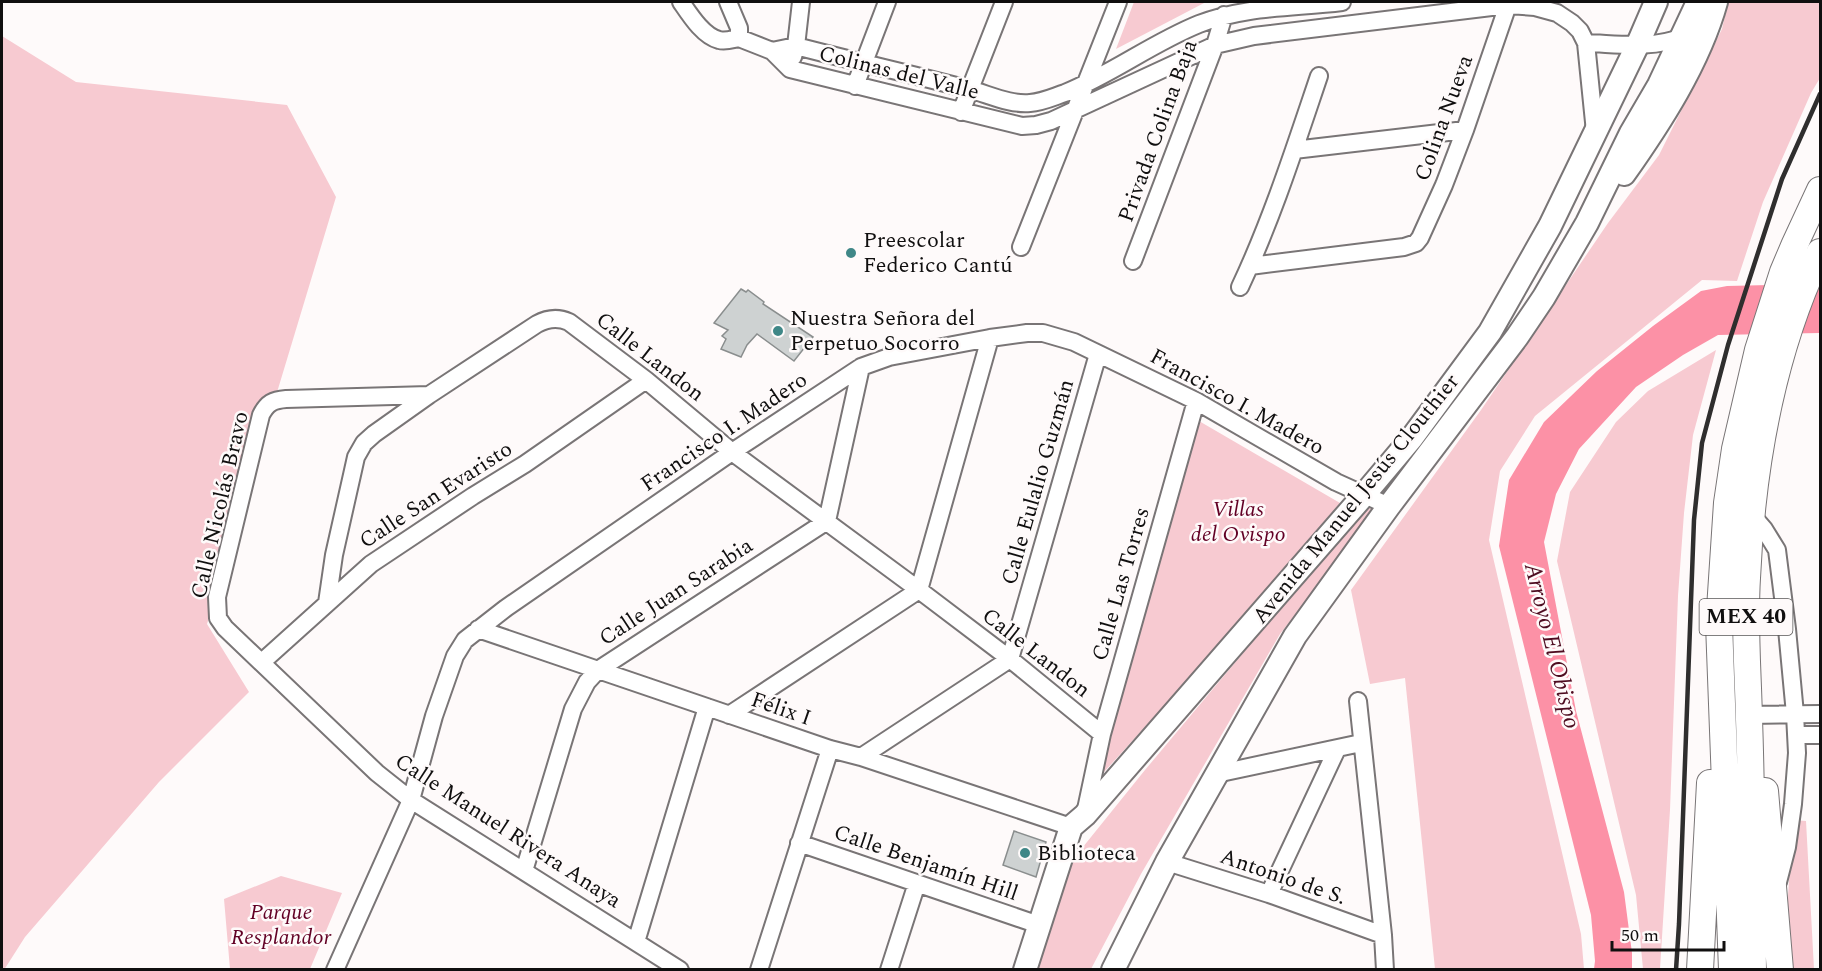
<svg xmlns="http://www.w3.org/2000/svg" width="1822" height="971" font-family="Spectral,serif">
<rect width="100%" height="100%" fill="#fefafa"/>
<path fill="#f7cad1" d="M1134,2H1206L1116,49Z
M1728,2H1820V78L1811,93L1763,202L1737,281L1702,280L1535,416L1500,471L1489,540L1581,934L1584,969H1435L1405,678L1370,684L1351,590L1481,410L1608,223L1659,155L1722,29Z
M2,36L76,82L287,105L336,197L207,624L249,692L159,782L25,937L4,970L2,969Z
M1716,350L1693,435L1684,513L1678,596L1670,810L1660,969H1643L1636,895L1557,561L1570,492L1616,422L1648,391Z
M1199,421L1340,503L1213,652L1095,782Z
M1367,505L1375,513L1280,634L1141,874L1091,969L1033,970L1062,873L1145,770Z
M1793,820L1806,821L1814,969L1791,970L1786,926Z
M281,876L342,893L310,969H230L224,899Z"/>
<path fill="#fc91a6" d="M1820,284V333L1718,335L1683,355L1636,387L1579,449L1556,494L1544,542L1576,711L1624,892L1632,953V969H1594L1595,961L1591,915L1499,546L1509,480L1544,422L1597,371L1653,326L1701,291L1727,286Z"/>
<path fill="#ced2d2" stroke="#8a8e8e" stroke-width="1.5" d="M741,289L746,292L748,290L764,302L763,304L813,337L794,361L757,334L747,345L741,357L721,349L726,339L722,336L728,330L714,323Z
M1014,831L1046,842L1036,877L1003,865Z"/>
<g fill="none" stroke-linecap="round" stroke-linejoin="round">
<g stroke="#797576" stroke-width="20">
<path id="street" d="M681,2C690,15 703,36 719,40C726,42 733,39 739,38
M728,2L739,28V38
M739,38L772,51L790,69L1022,126L1036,125L1051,121L1215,45L1254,36L1508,5L1535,7L1557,13L1572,23L1580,31L1586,43L1595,132
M1586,43C1620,44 1651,49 1683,37
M772,51L796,46C853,61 911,74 968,89C988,94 1010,105 1030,103C1043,102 1053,97 1065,93C1112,74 1152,43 1199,24C1245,6 1293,8 1342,2
M793,57L796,46L801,2
M855,86L887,2
M961,112L1004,2
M1294,150L1465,130
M1021,247L1118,2
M1133,261L1215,45L1224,15
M1250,266L1404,247L1416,243L1420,238L1444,185L1465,130L1509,2
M1240,287C1272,219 1295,147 1319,76
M429,395L286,399C273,400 267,403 261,415L217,597L218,618L225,628L377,773L411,800L680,970
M1751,514L1764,529L1777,550L1787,629L1795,714L1797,753L1793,804L1787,847L1778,882
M327,603L334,555L352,475L356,457L364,443L374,434L429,395L537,324C548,318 558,317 569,322L646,380L732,452L919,590L1010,659L1102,734
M478,629L830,749L861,757L1071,827
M262,662L371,564L473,496L525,464L646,380
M1358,701L1383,935L1385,970
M729,715L919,590L990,338
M1749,715L1820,714
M1797,735H1820
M861,757L1010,659L1098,354
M1216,774L1361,743
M1085,814L1102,734L1196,401
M799,843L1039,925
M1167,862L1269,894L1383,935
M524,871L573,709L587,682L598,670L827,521L861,367
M1269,894L1337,749
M636,942L707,707
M335,970L411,800L434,716L455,656L465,640L506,608L732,452L861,367L889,357L990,338L1027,333H1043L1074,342L1196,401L1336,482L1389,506
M759,970L830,749
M889,970L917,883"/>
</g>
<g stroke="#797576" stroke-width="26">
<path id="secondary" d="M1624,174C1660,123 1699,63 1716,2
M1025,970L1071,827L1085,815L1363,496L1411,439L1490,332L1550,226L1637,46L1656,2
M1113,970L1167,862L1295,636L1389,506L1517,337L1544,297L1587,223L1631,133L1659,85L1698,2"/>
</g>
<g stroke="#797576" stroke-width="28">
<path id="primary" d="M1765,791L1780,970
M1700,970L1710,783
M1732,970L1719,624L1727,503L1735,449L1758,350L1783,272L1794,246L1820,190
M1753,970C1752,886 1752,802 1749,719C1748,672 1744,625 1747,578C1752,467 1772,352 1820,252"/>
</g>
<use href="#street" stroke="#fff" stroke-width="16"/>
<use href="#secondary" stroke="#fff" stroke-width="22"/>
<use href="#primary" stroke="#fff" stroke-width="26"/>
<path stroke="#2f2e2e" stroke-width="4.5" d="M1676,970L1679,924L1694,520L1702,443L1728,345L1782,179L1820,94"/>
</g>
<g fill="#3f8787" stroke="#fefafa" stroke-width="2">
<circle cx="851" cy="253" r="6"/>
<circle cx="778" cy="331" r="6"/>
<circle cx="1025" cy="853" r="6"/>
</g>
<g text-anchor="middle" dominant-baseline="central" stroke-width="5" stroke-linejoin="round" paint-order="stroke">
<rect fill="#fefafa" stroke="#575656" stroke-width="1.5" x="1699.5" y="599" width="93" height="36" rx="4.5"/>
<g font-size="21" font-weight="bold" fill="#100f0f">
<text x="1746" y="617">MEX 40</text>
</g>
<g font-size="22" fill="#100f0f" stroke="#fefafa">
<text transform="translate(899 73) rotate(14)">Colinas del Valle</text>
<text transform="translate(1444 118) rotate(-70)">Colina Nueva</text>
<text transform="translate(1158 131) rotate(-70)">Privada Colina Baja</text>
<text transform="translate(650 357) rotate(38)">Calle Landon</text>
<text transform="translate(1237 402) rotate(29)">Francisco I. Madero</text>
<text transform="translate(724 432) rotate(-34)">Francisco I. Madero</text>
<text transform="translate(1038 482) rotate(-74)">Calle Eulalio Guzmán</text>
<text transform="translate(436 495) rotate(-33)">Calle San Evaristo</text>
<text transform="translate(1356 499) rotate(-51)">Avenida Manuel Jesús Clouthier</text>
<text transform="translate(220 505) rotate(-77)">Calle Nicolás Bravo</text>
<text transform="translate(1121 584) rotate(-74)">Calle Las Torres</text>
<text transform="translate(676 592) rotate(-33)">Calle Juan Sarabia</text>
<text transform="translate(1036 653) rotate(38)">Calle Landon</text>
<text transform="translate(781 709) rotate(19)">Félix I</text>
<text transform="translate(508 831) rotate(33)">Calle Manuel Rivera Anaya</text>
<text transform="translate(926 863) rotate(19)">Calle Benjamín Hill</text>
<text transform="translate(1283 877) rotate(19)">Antonio de S.</text>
</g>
<g font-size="22" fill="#100f0f" stroke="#fefafa" text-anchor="start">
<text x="863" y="240">Preescolar<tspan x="863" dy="25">Federico Cantú</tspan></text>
<text x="790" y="318">Nuestra Señora del<tspan x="790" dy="25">Perpetuo Socorro</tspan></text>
<text x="1037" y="853">Biblioteca</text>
</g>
<g font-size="22" font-style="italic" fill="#620025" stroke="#fefafa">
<text x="1238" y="509">Villas<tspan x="1238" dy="25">del Ovispo</tspan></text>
<text x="281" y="912">Parque<tspan x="281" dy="25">Resplandor</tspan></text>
</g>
<g font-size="24" font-style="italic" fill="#4e0c20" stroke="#fefafa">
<text transform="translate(1552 646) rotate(76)">Arroyo El Obispo</text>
</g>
</g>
<rect width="1822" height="971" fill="none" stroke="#100f0f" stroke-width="6"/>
<path d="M1612 941v9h112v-9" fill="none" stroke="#100f0f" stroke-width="3"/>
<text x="1621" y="941" font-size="18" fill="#100f0f" stroke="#fefafa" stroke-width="4.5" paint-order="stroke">50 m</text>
</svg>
